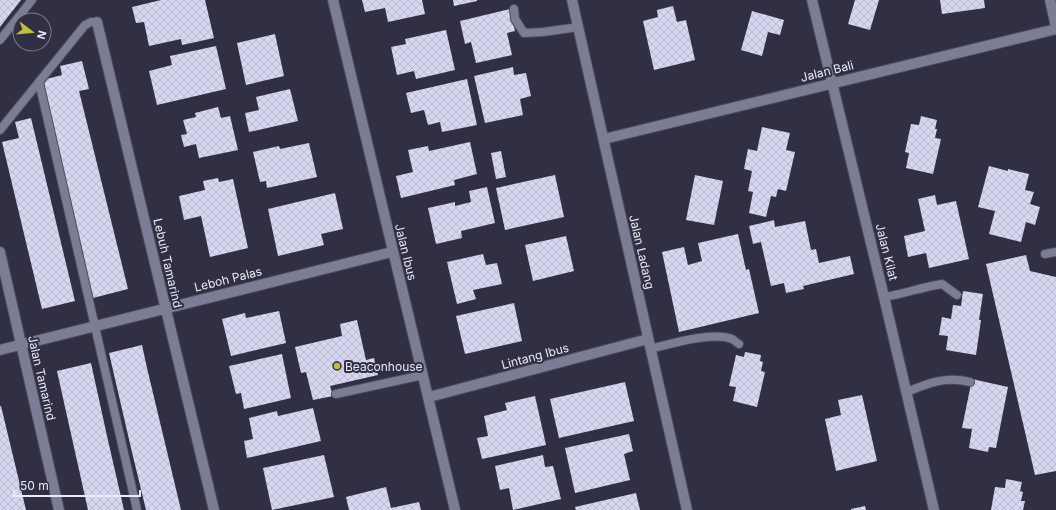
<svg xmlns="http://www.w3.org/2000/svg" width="1056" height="510" font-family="Inter,sans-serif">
<defs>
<pattern id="building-cross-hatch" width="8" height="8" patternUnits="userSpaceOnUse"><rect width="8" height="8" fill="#d7d6f1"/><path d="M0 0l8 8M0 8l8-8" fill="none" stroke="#bab9d0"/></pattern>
</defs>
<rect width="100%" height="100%" fill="#312f44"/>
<path fill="url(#building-cross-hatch)" d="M0,0H21L0,27Z
M161,0H205L214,38L182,45L181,39L149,46L144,22L136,23L132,7Z
M362,0H422L425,14L388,22L385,8L365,12Z
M453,0H477V1L454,6Z
M855,0H879L870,30L848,24Z
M940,0H984L985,8L942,14Z
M673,6L677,22L686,20L695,60L654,70L643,21L658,17L657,10Z
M510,9L515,31L507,33L512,55L476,63L471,42L465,44L460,21Z
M752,11L784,20L780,35L768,32L762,56L741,50Z
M446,30L455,70L416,79L414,71L397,75L391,47L406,44L405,39Z
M275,34L284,76L246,85L237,43Z
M216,46L226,89L157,105L149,71L172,65L170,56Z
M82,61L89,89L79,91L128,289L93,298L39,81L62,75L60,66Z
M513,67L514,75L526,73L531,96L520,99L523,115L485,123L474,76Z
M467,79L477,125L442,132L440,122L428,125L424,110L411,113L406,93Z
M290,89L298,121L249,132L245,113L259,110L256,97Z
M218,107L221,118L230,116L238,150L199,158L196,144L184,147L181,135L187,134L183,120L196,117L195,113Z
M921,116L937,120L935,129H937L935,138L941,139L933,174L906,168L909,153L905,152L911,124L919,125Z
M31,118L75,301L42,309L2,142L19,138L15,122Z
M762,127L790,133L786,150L795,152L786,191L778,189L776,197L771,196L766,217L749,213L753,192L748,191L752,171L744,169L748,149L757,151Z
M470,142L477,174L454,180L455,185L401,198L396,176L413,172L408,150L428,146L429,151Z
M309,143L317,177L267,188L266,181L260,182L253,152L279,146L280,149Z
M501,151L506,177L496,179L491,153Z
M989,166L1008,171V169L1029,174L1025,190L1034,192L1030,204L1040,207L1035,225L1026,222L1021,242L989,234L995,211L978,207Z
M555,175L564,217L505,230L496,188Z
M695,175L723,181L714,225L686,220Z
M218,178L219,182L233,179L248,248L210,257L201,216L184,220L179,196L205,190L203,181Z
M487,187L495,223L461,231L462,238L436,244L428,208L455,202V206L471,202L469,191Z
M335,193L343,229L321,234L324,245L278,256L268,209Z
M935,195L937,205L956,201L969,259L929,268L926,253L908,257L904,236L925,231L918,199Z
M774,220L775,227L805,221L811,250L816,249L819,263L850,256L854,274L803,286L804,289L786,293L784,283L771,286L761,242L753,244L749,226Z
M738,234L746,270L749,269L759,313L679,332L662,252L684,247L688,265L702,261L698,243Z
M566,236L574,271L533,281L525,245Z
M483,254L486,265L497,263L502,284L473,290L476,299L457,304L447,262Z
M1026,255L1030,271L1056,277V471L1035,475L986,264Z
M963,291L983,294L979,320H981L976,355L946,350L948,336L939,335L942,317L951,319L953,305L961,306Z
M514,303L522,341L465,354L456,316Z
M279,311L286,343L231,356L222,319L245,313L246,318Z
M357,320L366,360L374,358L378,375L330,386L333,396L313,400L306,372L301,373L295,347L342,336L340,324Z
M142,345L147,368L181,510H146L131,448L109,353Z
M745,352L761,355L760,361L763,362L761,371L765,372L757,407L733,401L736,387L729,386L736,355L744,357Z
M282,354L291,398L244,409L241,393L236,394L229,366Z
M91,363L107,436L124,510H88L69,425L57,371Z
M972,379L1008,387L996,448L989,447L988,452L969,448L972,429L962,428Z
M625,382L634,421L559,438L550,399Z
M862,395L877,461L836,471L825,419L841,415L838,400Z
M535,396L546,445L482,459L477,438L488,436L484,416L507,410L505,403Z
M0,406H1L26,510H0Z
M313,408L321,441L247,458L244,441L253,439L249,418L277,411L278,416Z
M629,434L633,451L624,454L630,480L575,493L565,448Z
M324,455L334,497L272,510L263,468Z
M543,455L545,467L553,466L561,499L513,510L509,488L500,490L495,466Z
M1006,479L1022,482L1020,491L1023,492L1021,501H1025L1023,510H991L995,487L1005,488Z
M386,487L391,508L419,502L421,510H349L346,497Z
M636,493L640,510H576L575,507Z
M865,506L866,510H851V509Z"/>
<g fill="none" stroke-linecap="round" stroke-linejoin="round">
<g stroke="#4b4a5b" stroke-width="10">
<path id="lane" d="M514,9L515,19L524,33L543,32L579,27
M0,40L32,0
M39,82L137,510
M0,130L85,25L91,22H97
M1045,254L1056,252
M884,297C904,294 922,287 942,284L957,295
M650,349C670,344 713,331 732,339C734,340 737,343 739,344
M907,392C928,383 946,376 970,382
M336,394L423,375"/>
</g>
<g stroke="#4b4a5b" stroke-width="12">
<path id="street" d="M333,0L455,510
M572,0L687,510
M812,0L884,297L934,510
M1050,0L1056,27
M97,22L214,510
M604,139L1056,29
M0,252L59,510
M0,350L392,252
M429,397L648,339"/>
</g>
<use href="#lane" stroke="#7d7c95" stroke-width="8"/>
<use href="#street" stroke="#7d7c95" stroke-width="10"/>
</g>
<circle fill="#c1bd40" stroke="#312f44" stroke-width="1.5" cx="337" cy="366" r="4"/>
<g text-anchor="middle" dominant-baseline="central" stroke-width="4" stroke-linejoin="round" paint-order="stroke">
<g font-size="12" fill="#eaeaf8" stroke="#312f44">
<text transform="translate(827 71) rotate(-14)">Jalan Bali</text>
<text transform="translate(406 252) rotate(76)">Jalan Ibus</text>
<text transform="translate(642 252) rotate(77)">Jalan Ladang</text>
<text transform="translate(887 252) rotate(76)">Jalan Kilat</text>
<text transform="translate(168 263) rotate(77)">Lebuh Tamarind</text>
<text transform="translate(228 279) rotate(-14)">Leboh Palas</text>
<text transform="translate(535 356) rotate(-15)">Lintang Ibus</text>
<text transform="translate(42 378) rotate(77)">Jalan Tamarind</text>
</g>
<g font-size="12" fill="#eaeaf8" stroke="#312f44" text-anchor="start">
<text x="345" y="366">Beaconhouse</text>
</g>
</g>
<g transform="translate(32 32) rotate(106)"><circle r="19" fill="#312f44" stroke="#7b7a8c"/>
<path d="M0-3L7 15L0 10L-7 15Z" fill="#c1bd40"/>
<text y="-6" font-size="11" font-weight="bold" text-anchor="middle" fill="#eaeaf8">N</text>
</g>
<path d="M14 490v6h126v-6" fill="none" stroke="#eaeaf8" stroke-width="2"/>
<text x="20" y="490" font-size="12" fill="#eaeaf8" stroke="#312f44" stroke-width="3" paint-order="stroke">50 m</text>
</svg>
